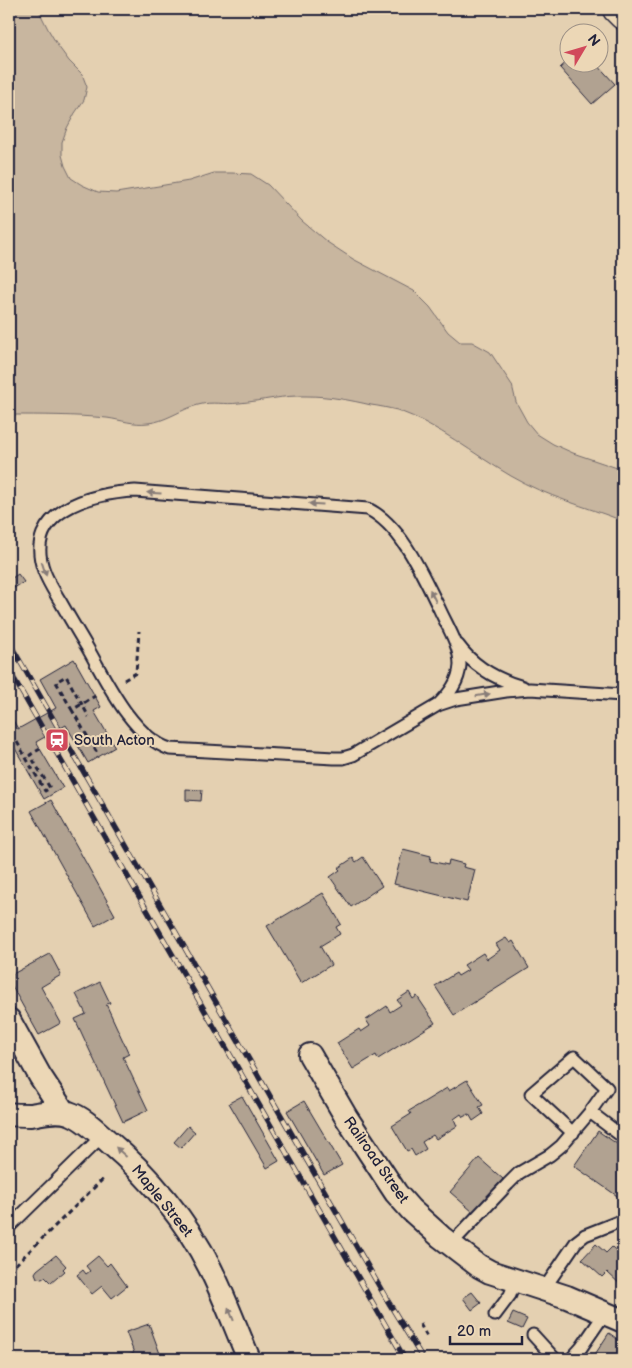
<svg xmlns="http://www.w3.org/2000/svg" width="632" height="1368" font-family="'Balsamiq Sans',sans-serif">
<rect width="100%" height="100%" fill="#e4d0b1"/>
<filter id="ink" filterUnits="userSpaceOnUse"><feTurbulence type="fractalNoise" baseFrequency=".02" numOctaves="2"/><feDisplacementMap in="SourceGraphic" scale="10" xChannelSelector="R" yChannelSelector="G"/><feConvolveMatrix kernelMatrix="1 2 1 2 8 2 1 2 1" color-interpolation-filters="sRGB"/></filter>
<g filter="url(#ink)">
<path fill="#c8b69f" stroke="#756c6d" d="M9,9H38L48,29L58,46L69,61L82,74L87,87L84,100L75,113L67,128L62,142V155L65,166L71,178L82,185L98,192L116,193L189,181L214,173H232L251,174L268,185L302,221L327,242L353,259L414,291L430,307L448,332L460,342H472L490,352L512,385L516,402L527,422L537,434L553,444L573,453L623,470V521C585,506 547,497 511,476C473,454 439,425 397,410C388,408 379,406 371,405C350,400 328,396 307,396C284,395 262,401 239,403C225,405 212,401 198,405C181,409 165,422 148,423C134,425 121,420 107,418C74,415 42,415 9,415Z"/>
<path fill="#b1a291" stroke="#22223b" d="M570,59V62H595L615,84L592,104L560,68Z
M18,574L24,582L9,591V580Z
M74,659L101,707L94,711L115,747L88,763L66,725L36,742L63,788L44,799L9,738V716L10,715L18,729L56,708L40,679Z
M186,789L202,790L201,801L186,800Z
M51,800L115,915L95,926L31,811Z
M403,849L431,856L430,861L448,865L449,860L464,864L463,867L475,870L467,902L394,884Z
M363,857L382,886L351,907L330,877L340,870L338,868L353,858L356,862Z
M323,893L341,924L336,927L340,934L320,946L331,965L301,983L267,926Z
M506,938L510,943L513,941L529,968L454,1015L435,986L456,973L458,976L468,970L464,965L483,953L487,959L500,950L496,944Z
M50,954L61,975L41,987L61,1023L39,1035L9,981V976Z
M100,982L110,1003L106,1004L129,1054L123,1057L148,1110L123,1122L75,1019L86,1014L76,994Z
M409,992L413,999L417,996L435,1023L378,1059L376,1055L353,1069L337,1043L359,1029L361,1032L370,1026L366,1020L387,1006L390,1012L401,1005L397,1000Z
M467,1080L483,1105L479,1107L483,1114L473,1121L469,1114L463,1117L461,1114L454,1119L457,1126L436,1139L433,1135L422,1142L426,1149L415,1156L411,1149L407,1151L392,1126L411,1114L409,1111L447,1088L449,1091Z
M242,1096L279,1161L267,1168L229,1103Z
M304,1101L342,1165L324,1175L287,1111Z
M188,1126L195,1132L181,1148L174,1142Z
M598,1131L623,1148V1200L574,1166Z
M479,1158L503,1179L473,1212L450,1192Z
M596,1244L606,1253L612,1247L623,1257V1287L607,1272L602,1277L582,1259Z
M56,1255L66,1266L63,1269L65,1271L51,1283L45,1277L42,1279L37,1278L35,1273L37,1270Z
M98,1256L107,1266L110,1263L127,1286L112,1298L102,1286L92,1294L77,1275L83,1270L86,1274L90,1271L86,1266Z
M472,1292L481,1303L472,1310L463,1298Z
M513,1313L527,1319L522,1329L508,1323Z
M149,1324L162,1359H118L134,1353L126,1332Z
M609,1333L623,1343V1359H592Z"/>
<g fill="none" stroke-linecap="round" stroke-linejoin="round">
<g stroke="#22223b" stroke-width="15">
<path id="service" d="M458,645C474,667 498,680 523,687
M438,705C449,694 459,682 460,665C460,645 447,626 439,608C423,576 402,526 368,509L135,491C91,493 22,512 44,571C48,582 54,591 60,601C69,617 78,632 87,647C106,680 132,737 170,749L334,758H343L353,755L438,705L456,699L506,691L530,689L623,695
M590,1112L623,1137
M9,1227L102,1136
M450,1245L508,1184L519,1173L550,1155L561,1146L590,1112L607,1088L574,1057L531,1094L573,1133
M544,1289L576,1242L585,1235L623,1220
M495,1315L510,1295L516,1280
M533,1335L555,1359
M571,1359L581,1348L605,1313"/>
</g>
<g stroke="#22223b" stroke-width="26">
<path id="minor" d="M9,1020L40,1076L63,1111
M310,1055L346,1117L396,1193L411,1210L441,1237L479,1266L490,1272L567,1297L623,1321
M9,1114C16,1115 24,1115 31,1115C44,1113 56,1109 69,1113C84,1118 97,1132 109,1142C149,1176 187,1221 210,1268C225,1298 236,1329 249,1359"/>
</g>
<g stroke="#22223b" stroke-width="31">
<path id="tertiary" d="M617,9L623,15"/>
</g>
<path stroke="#22223b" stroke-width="3" stroke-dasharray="5 4" stroke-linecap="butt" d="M124,680L136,673L139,631
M72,710L56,682L66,676L89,717
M17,742L45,791L50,788L30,755L40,749
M95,752L96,751L72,710L95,696
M9,1271L105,1177
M420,1324L427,1337"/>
<use href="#service" stroke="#ecd7b6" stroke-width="11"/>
<use href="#minor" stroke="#ecd7b6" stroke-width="22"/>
<use href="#tertiary" stroke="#ecd7b6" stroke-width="28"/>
<g stroke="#22223b" stroke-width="5.5">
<path id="rail" d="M9,642L386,1298L423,1359
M9,670L405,1359"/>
</g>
<use href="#rail" stroke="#ecd7b6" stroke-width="4" stroke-dasharray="11" stroke-linecap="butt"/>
</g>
<defs><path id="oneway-solid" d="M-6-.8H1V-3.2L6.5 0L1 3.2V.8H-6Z" transform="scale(1.25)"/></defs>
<g fill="#877c78">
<use href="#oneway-solid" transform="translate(154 493) rotate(-176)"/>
<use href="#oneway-solid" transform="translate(316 504) rotate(-176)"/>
<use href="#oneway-solid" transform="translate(44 569) rotate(72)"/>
<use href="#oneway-solid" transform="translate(433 596) rotate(-116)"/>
<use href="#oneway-solid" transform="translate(483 695) rotate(-9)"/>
<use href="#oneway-solid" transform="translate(121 1152) rotate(-138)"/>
<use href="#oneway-solid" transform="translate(231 1314) rotate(-112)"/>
</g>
</g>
<defs>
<g id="station-square" transform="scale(1.25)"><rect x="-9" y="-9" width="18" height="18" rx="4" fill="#d1495b" stroke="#ecd7b6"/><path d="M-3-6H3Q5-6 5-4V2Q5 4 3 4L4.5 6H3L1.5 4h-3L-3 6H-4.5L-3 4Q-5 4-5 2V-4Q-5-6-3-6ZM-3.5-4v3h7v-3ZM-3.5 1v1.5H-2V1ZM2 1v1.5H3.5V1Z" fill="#fff"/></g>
</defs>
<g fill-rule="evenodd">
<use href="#station-square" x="57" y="740"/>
</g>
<g text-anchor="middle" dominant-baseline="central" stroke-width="4" stroke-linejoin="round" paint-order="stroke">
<g font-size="15" fill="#22223b" stroke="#ecd7b6" text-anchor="start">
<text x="74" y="740">South Acton</text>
</g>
<g font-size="15" fill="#22223b" stroke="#ecd7b6">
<text transform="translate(376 1160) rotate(55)">Railroad Street</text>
<text transform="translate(162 1201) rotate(51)">Maple Street</text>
</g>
</g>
<rect width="632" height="1368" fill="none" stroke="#ecd7b6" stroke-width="30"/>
<rect x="15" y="15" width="602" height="1338" fill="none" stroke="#22223b" stroke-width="2" filter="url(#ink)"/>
<g transform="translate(584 48) rotate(52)"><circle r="24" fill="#ecd7b6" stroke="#9b8f85"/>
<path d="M0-4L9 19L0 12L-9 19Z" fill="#d1495b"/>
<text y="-8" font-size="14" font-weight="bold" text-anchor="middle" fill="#22223b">N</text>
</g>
<path d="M450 1336v8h72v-8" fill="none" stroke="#22223b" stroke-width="2.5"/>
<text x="457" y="1336" font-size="15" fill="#22223b" stroke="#ecd7b6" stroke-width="4" paint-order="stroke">20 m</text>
</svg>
